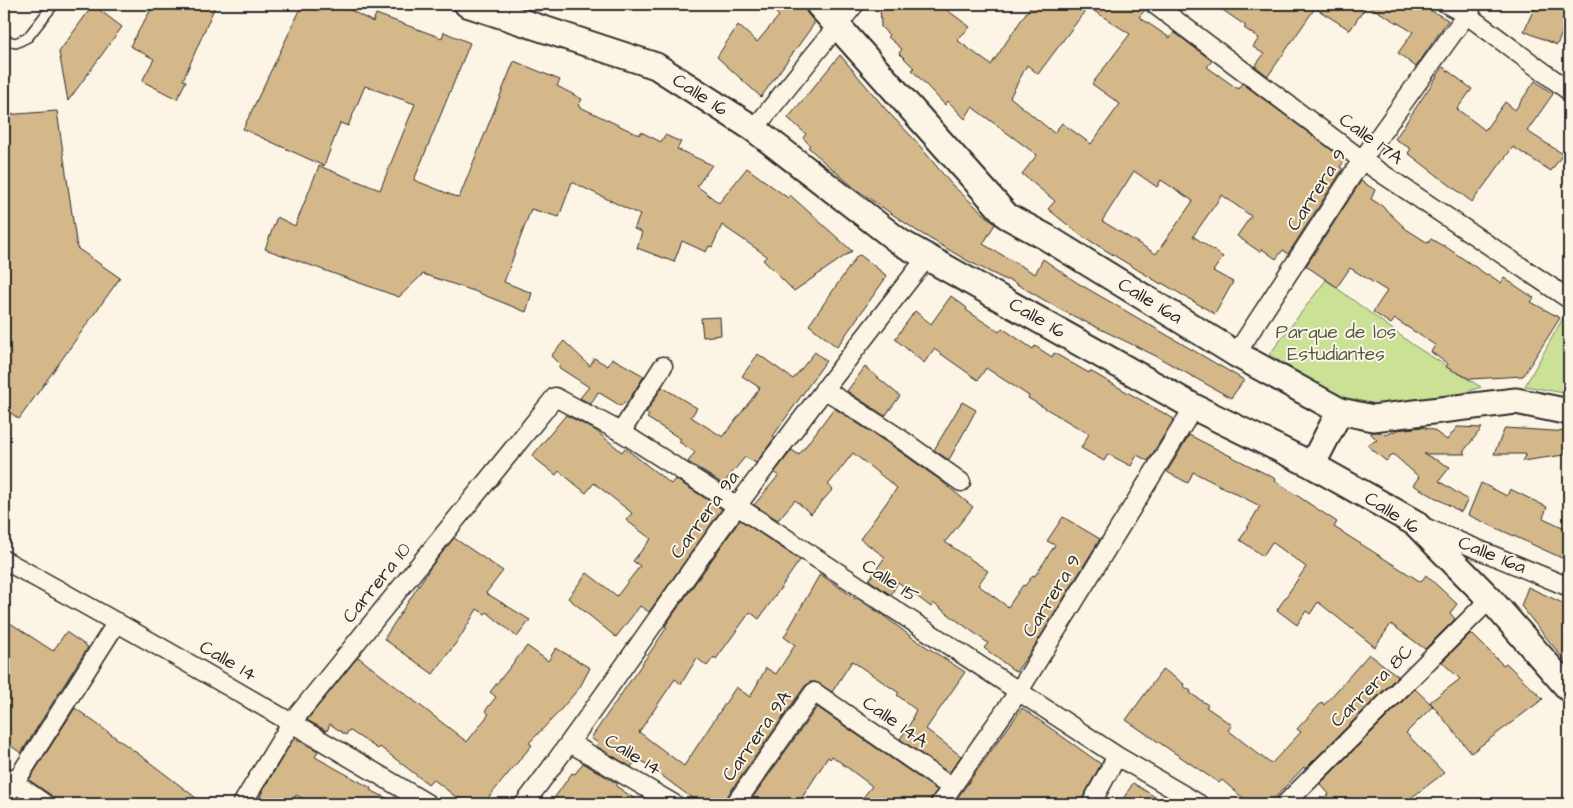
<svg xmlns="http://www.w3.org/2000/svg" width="1573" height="808" font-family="'Architects Daughter',sans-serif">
<rect width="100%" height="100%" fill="#fcf5e5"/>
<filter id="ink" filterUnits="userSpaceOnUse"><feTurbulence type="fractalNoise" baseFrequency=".02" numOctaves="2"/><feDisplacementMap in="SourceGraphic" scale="10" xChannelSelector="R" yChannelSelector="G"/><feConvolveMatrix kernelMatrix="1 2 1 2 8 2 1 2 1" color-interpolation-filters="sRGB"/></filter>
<g filter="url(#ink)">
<path fill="#cae196" stroke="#7a8660" d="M1326,280L1416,347L1481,387L1443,400L1359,407L1269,355Z
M1568,309L1569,394L1525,386Z"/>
<path fill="#d5b88a" stroke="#2b2b2b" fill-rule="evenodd" d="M154,4H216L183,80L186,81L177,99L142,81L154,59L130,46Z
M303,4H339L373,22L376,14L442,38L444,32L470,43L414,180L459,198L514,61L560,80L557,86L582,99L578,106L639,135L641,132L661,142L665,135L681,142L677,149L712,165L697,186L719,203L747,168L788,198L790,195L852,251L794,291L763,260L767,256L722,225L712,247L709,246L706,252L682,241L674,262L637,248L642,232L634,229L640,215L572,182L559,217L531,209L504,282L532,293L526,312L474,291L423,274L399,297L265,249L277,217L295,226L319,166L380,190L415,104L365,86L348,126L340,123L324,166L243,129Z
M767,4H803L807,13L813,20L814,24L761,97L717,57L738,25L757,42L779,16Z
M880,4H939L970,27L957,40L991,65L1032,4H1144L1145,10L1139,17L1170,38L1174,32L1212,61L1207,67L1238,89L1242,83L1345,160L1340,167L1343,169L1288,254L1283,250L1276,259L1262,249L1260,252L1237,236L1251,216L1222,195L1193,236L1223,257L1213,271L1233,282L1215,314L1162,283L1161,284L1079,234L1048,209L1055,201L1022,174L1037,155L972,107L965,119L948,101L945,105L912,70L914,68L899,53L902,49L888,37L889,35L881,27ZM1088,7L1130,34L1092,84L1120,104L1091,144L1062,123L1054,133L1010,97L1027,65L1038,74ZM1134,171L1157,187L1161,180L1193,201L1156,254L1102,221Z
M1214,4H1419L1448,20L1416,67L1398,53L1413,32L1367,5L1350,30L1315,8L1268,76L1255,66L1264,54L1253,47L1259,38L1244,28L1246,26Z
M1536,4H1554L1569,10V16L1557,45L1524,31Z
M93,5L122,27L68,101L59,52Z
M840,55L889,113L914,139L952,185L995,224L983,244L1035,274L1043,259L1076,282L1244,380L1231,398L1156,356L1061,310L1010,280H1006L968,261L917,231L857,190L824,162L808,147L810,145L803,138L806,134L788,118Z
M1443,67L1472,89L1457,109L1485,130L1505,102L1515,110L1535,81L1553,94L1527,131L1563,154L1551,171L1513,147L1472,202L1408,153L1411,149L1395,139Z
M57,111L77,248L120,278L19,419L4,408V115Z
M1361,181L1375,190L1371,199L1382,206L1406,229L1428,243L1431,239L1443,246V245L1487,275L1488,274L1501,283L1504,278L1534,298L1531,302L1560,318L1523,376L1470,379L1446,367L1448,364L1431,352L1435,345L1395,319L1391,324L1373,312L1387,291L1350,268L1337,287L1306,266Z
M860,255L887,276L837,347L809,325L857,256Z
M951,296L967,308L966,310L999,332L1002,328L1033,349L1035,346L1052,357L1054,353L1089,373L1090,371L1174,419L1148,461L1137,455L1131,466L1108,454L1104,461L1081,448L1089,434L1028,398L1029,396L986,368L978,380L934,349L924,363L895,339L915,311L931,324Z
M720,317L721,335L703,337L701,318Z
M564,341L590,366L594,358L608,366L612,358L644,376L627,403L624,402L621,406L598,392L591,404L580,398L589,387L558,367L560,365L551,356Z
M815,352L826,361L773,436L775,437L756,463L745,457L723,484L688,462L695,452L679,442L681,439L647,418L649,415L646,413L662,387L697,408L691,417L723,437L760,388L742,376L758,354L793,379Z
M865,367L900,396L885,416L847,391Z
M962,402L976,410L949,460L934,450Z
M834,408L892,446L940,480L973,507L945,542L988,571L978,585L1008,607L1023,585L1025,586L1033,575L1035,576L1055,545L1047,541L1063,517L1100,539L1034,647L1016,672L984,648L988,643L933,603L931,607L898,582L891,595L869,580L885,557L860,539L897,488L853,453L828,485L833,489L811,514L795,500L778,520L754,505L779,475L774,473L792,450L799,455Z
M566,415L595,430L622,452L625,448L671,484L675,479L722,509L649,612L640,606L616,637L568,598L587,573L617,596L640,566L633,561L651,539L626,520L632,513L594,483L586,493L559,471L556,475L532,456Z
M1422,427L1433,430L1447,440L1457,427L1482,428L1463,452L1466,454H1424L1450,467L1439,481L1468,500L1461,512L1413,485L1419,477L1393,454L1386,461L1367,445L1377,440L1371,434L1372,432H1379L1386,435L1397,430Z
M1505,428L1569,432V436L1564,455L1522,461L1526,454H1494Z
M1189,435L1276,479L1275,481L1337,522L1334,527L1421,582L1426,575L1457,604L1450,613L1455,619L1425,649L1391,624L1375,647L1318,602L1310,614L1306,611L1297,625L1277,610L1306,567L1272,542L1263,556L1240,540L1260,506L1193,472L1188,483L1167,472Z
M1481,483L1507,496L1510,489L1547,507L1543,518L1569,530V545L1564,559L1468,515Z
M740,520L800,560L759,619L750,612L716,659L714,657L707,666L697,658L681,684L675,679L639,732L684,766L736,687L750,697L766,668L776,674L795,645L784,637L820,574L856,599L857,598L881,614L913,638L965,672L926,729L961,756L949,773L900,739L913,719L912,718L916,710L897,695L899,693L852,661L832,692L815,682H810L805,686L726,798L725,804H700L638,758L631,767L596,746L598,743L591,738L655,645L667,627L665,626Z
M454,538L503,571L486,593L530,620L517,637L487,612L485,614L477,609L461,636L433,674L384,639L430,568Z
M1528,587L1569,606V666L1521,606Z
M4,619L53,651L66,632L88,647L21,753L4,741Z
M1471,633L1503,665L1506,663L1543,699L1471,753L1430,702L1460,679L1442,662Z
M527,646L548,661L556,648L590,668L580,687L557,714L529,743L532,745L483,804H465L433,779L428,784L380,747L378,749L349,730L346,735L330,724L327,731L307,720L358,657L467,742L489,714L485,711L496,697L490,692Z
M1369,654L1398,676L1305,769L1304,767L1269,804H1250L1222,780L1219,783L1126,720L1163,669L1184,684L1183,686L1191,691L1190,693L1208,705L1206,707L1232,725L1228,730L1271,764L1301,732L1297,729L1322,702L1324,705Z
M1415,689L1433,706L1406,733L1444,773L1403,804H1321L1329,794L1320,784Z
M817,707L937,790L931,798L930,804H858L872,786L832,756L830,759L828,757L798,804H748Z
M75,708L148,761L204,804H56L51,795L29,780Z
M1022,708L1101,764L1082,799L1080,804H953Z
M294,738L318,751L315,757L371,788L370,790L399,804H314L296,795L291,804H257L263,790Z
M583,763L618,784L616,786L642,804H550L572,773L575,774Z
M1133,783L1166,804H1120Z"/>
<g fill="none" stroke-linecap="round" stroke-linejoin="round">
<g stroke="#2b2b2b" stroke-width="12">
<path id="service" d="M4,40L16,43L28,37L54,4"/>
</g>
<g stroke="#2b2b2b" stroke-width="21">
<path id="minor" d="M1154,4L1362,160L1569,299
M1447,4L1467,15L1569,91
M754,129L855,4
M1236,354L1362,160L1474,4
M824,389L898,437L961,482
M621,432L663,366
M1424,527L1569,587
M4,560C147,638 288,720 428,804
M570,743L674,804
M4,775L45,804
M4,800L117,622
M242,804L292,722L555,397L621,432L737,506L1117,756L1199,804
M524,804C598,707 665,605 737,506C799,421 863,339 928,256
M735,804L814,692L951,787
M940,804L1019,691L1194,407
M1091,804L1117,756
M1285,804L1490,599"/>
</g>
<g stroke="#2b2b2b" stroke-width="29">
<path id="secondary" d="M467,4L656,66L754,129L900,242L1194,407L1312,465L1415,523L1490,599L1569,689
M818,4L1007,216L1046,237L1236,354L1340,411L1373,418L1516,401L1569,412
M1312,465L1340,411"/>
</g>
<use href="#service" stroke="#fcf5e5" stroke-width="9"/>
<use href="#minor" stroke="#fcf5e5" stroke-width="18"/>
<use href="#secondary" stroke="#fcf5e5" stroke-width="25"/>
</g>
</g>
<g text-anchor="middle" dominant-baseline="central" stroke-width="4" stroke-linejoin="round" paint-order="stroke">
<g font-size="19" fill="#2b2b2b" stroke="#fcf5e5">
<text transform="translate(700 95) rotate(33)">Calle 16</text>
<text transform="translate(1371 139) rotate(36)">Calle 17A</text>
<text transform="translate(1317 190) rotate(-57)">Carrera 9</text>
<text transform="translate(1150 301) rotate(31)">Calle 16a</text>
<text transform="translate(1037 318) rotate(30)">Calle 16</text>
<text transform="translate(1392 513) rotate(33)">Calle 16</text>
<text transform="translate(705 515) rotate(-54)">Carrera 9a</text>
<text transform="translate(1492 555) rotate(22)">Calle 16a</text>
<text transform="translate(890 581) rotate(33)">Calle 15</text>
<text transform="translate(377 583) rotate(-51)">Carrera 10</text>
<text transform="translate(1052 596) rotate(-58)">Carrera 9</text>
<text transform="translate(228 661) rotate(30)">Calle 14</text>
<text transform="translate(1372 686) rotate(-45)">Carrera 8C</text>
<text transform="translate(895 722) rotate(35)">Calle 14A</text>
<text transform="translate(757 736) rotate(-55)">Carrera 9A</text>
<text transform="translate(633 755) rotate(31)">Calle 14</text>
</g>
<g font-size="19" fill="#535846" stroke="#fcf5e5">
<text x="1336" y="332">Parque de los<tspan x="1336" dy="22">Estudiantes</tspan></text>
</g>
</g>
<rect width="1573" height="808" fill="none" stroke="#fcf5e5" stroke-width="20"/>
<rect x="10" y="10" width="1553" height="788" fill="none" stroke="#2b2b2b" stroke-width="2" filter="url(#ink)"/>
</svg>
